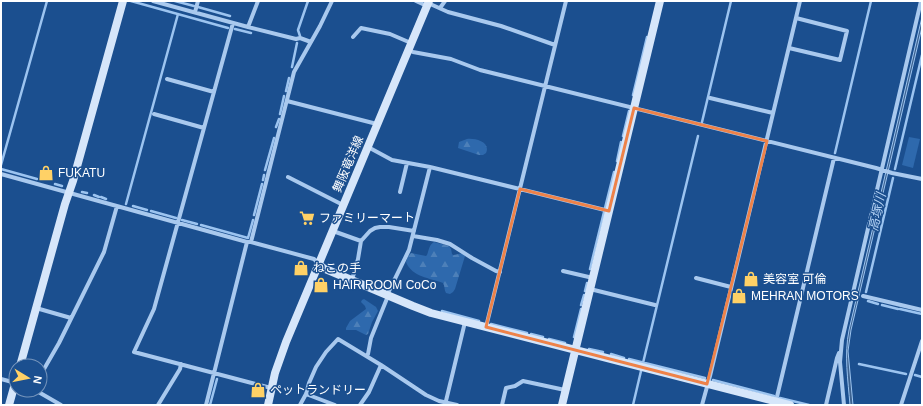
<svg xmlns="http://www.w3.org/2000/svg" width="923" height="406" font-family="Arial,'Noto Sans JP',sans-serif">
<defs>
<pattern id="forest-firs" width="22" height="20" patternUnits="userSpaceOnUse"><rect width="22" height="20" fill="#2e69ad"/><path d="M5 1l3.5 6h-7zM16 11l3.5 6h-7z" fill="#4d80b9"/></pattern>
</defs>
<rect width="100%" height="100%" fill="#1b4f8f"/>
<path fill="url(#forest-firs)" d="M467,139C475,138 491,142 486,153L483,155H479L458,148L459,142Z
M434,242L449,246L451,249L452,254L453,255C458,255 462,251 465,256L455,289L453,292L450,294L446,293C444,290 445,286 443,283C430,278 412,277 406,262L408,256L411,253L426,256L427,255C429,250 429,245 434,242Z
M364,299L376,307L378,311L372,322L368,334L366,335L356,330H346V328L350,321L366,309L365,306L361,302L362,300Z"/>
<path fill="#2e69ad" d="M909,137L920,139L913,168L902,165Z"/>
<path fill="#3c6290" stroke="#9cc4f0" d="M922,17V27L851,330L848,351L853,405H850C848,380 844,355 849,330Z"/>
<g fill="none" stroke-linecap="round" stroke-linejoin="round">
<path stroke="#9cc4f0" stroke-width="2.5" d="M131,1L228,28
M175,1L194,6
M198,7L230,16
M235,29L251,33
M300,36L298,30L308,1
M292,67L297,43
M286,91L289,78
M633,95L647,37
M280,114L284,96
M702,122L731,1
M276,127L279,119
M623,136L629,111
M835,153L871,1
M617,161L621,142
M1,165L47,1
M1,169L37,179
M895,169L922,55
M265,170L274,138
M263,180L264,175
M55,184L62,186
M82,192L87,193
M94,195L99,197
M101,197L106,199
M126,204L178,14
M133,206L147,210
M605,208L614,172
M151,211L176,218
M254,215L262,184
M182,220L197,224
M201,225L248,238L253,220
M590,269L604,212
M585,291L587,283
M866,292L893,178
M868,301L878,304
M581,305L584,295
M882,305L898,309
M900,309L922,314
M442,311L479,321
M491,324L527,333
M531,334L543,337
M574,337L581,309
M549,339L565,343
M589,349L603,352
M611,354L624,358
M629,359L705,378
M643,363L698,136
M859,364L906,374
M915,375L922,377
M713,380L774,396
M780,398L809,405
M210,405L217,379
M633,405L641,371"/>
<path stroke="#a9c9ee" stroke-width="4" d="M153,1L248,27L296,39L300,38L311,42
M416,1L427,6
M428,3L448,12L501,26L555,45
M440,8L445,1
M195,12L198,1
M233,23L154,309L134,352L271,388
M248,27L258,1
M353,37L361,28L390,34L411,43
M789,48L840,60L847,31L796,18
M409,50L413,52L451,59L480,70L876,168L892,173L922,179
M167,79L214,92
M710,98L773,113
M287,101L373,123L377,125
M154,114L204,128
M368,147L392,160L430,167L609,211
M1,174L247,242H251L314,259L319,264
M288,177L343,205
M400,192L407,163
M333,231L361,241
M413,236L437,240L450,244L472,258L496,271L500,272
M251,242L294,72L320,26L332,1
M563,271L593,278
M696,278L731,287
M352,280L358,259L361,241L370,231L375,228L380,227H389L414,231
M590,289L655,305
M387,295L409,250L430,167
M863,296L922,310
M36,308L71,318
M486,327L566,1
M367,356L368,354L371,338L388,296
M40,376L59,343L104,252L117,206
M1,379L16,383
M35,390L61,405
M306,394L335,405
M776,401L834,158
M158,405L180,369L181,364
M206,405L247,242
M300,405L306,394L309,383L316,367L326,352L338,339L381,365L426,395L439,401L457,405
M360,405L369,392L381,365
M445,405L465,322
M502,405L506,388L515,386L523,381L565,390
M702,405L710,376L800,1
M826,405L837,358L839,353
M844,405L840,362L842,340L921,1
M901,405L922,341"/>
<path stroke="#d6e6fa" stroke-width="8" d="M319,264L323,268L413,306L431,313L790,405
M20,366L65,204L73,181L123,1
M9,405L16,380
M268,405L275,373L286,342L429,1
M562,405L660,1"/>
</g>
<path fill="none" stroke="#ee8249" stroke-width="3" stroke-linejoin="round" d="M634,108L767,141L707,384L486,327L520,189L609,211Z"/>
<defs>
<g id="shop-bare" transform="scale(1.2)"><path d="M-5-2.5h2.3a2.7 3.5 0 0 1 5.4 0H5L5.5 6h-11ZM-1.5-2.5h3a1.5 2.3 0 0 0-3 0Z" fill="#ffd166" stroke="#1b4f8f" stroke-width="2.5" paint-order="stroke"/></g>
<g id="supermarket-bare" transform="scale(1.2)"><path d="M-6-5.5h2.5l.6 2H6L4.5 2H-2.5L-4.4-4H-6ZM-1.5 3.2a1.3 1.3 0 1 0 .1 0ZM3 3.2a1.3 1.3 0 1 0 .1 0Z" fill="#ffd166" stroke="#1b4f8f" stroke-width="2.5" paint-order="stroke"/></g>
</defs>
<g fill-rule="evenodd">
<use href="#shop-bare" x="46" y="173"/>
<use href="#supermarket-bare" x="307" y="218"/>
<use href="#shop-bare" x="301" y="268"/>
<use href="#shop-bare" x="751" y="279"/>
<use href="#shop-bare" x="321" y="285"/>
<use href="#shop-bare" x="739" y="296"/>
<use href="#shop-bare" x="258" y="390"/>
</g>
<g text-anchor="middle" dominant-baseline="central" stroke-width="3" stroke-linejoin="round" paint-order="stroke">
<g font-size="12" fill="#fff" stroke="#1b4f8f">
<text transform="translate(348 164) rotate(-67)">舞阪竜洋線</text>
</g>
<g font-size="12" fill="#fff" stroke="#1b4f8f" text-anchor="start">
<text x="58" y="173">FUKATU</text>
<text x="319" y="218">ファミリーマート</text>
<text x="313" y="268">ねこの手</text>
<text x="763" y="279">美容室 可倫</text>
<text x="333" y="285">HAIR ROOM CoCo</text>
<text x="751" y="296">MEHRAN MOTORS</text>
<text x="270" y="390">ペットランドリー</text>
</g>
<g font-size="13" font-style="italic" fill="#b5d3f5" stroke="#1b4f8f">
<text transform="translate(877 212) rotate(-77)">高塚川</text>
</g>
</g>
<rect width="923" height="406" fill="none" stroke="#ffffff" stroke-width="4"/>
<g transform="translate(28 378) rotate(100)"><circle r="19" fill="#1b4f8f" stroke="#7695bc"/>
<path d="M0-3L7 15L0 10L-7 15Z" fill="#ffd166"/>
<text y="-6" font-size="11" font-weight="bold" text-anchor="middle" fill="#ffffff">N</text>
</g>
</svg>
